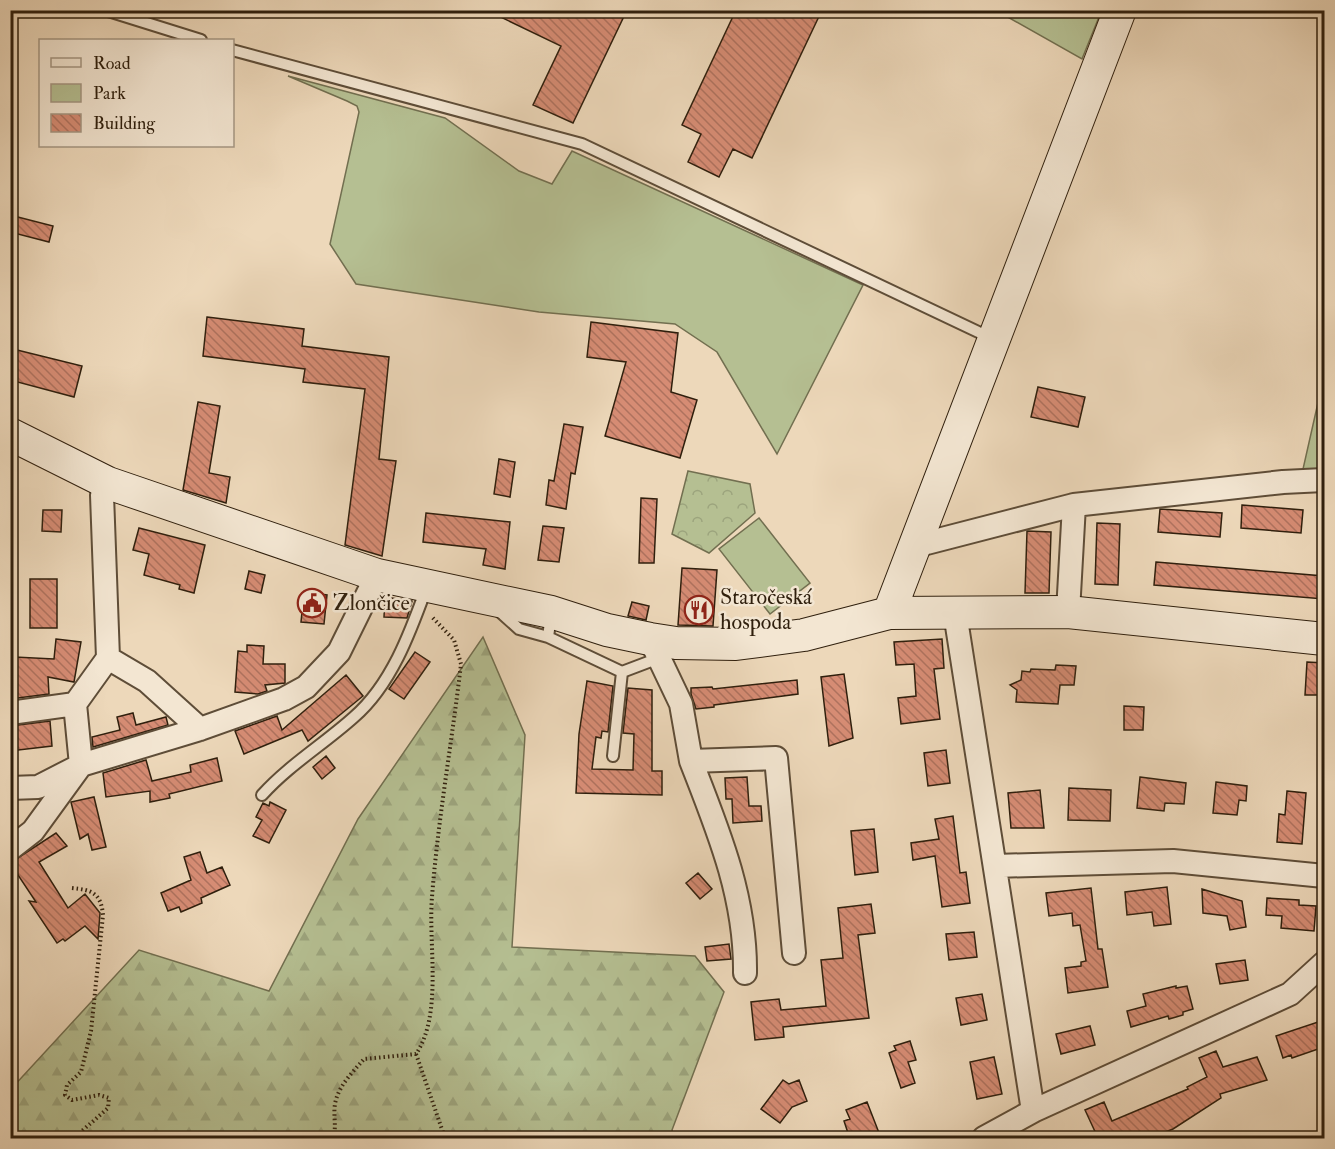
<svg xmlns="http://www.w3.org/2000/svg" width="1335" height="1149" font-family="'IM FELL Double Pica',serif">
<defs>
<pattern id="forest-firs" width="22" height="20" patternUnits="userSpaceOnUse" patternTransform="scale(1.5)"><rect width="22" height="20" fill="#b5bf92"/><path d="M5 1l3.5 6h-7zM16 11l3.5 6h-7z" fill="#9ca47d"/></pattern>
<pattern id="park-crowns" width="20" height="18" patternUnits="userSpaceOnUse" patternTransform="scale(1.5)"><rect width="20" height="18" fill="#b5bf92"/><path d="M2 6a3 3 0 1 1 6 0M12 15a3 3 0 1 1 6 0" fill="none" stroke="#9ca47d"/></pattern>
<pattern id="building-back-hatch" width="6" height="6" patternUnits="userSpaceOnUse" patternTransform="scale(1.5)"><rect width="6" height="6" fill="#d68c74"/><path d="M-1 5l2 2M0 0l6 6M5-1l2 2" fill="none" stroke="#ae725e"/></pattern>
</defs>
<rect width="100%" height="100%" fill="#edd8ba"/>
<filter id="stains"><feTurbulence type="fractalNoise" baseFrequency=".00333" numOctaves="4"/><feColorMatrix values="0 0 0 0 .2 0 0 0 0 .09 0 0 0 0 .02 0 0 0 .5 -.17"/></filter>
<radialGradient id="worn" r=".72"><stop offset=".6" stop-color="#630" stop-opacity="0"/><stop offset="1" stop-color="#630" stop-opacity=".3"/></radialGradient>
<path fill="#b5bf92" stroke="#726f50" stroke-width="1.5" d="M1098,11L1101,12L1082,59L997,11Z
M288,76L445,118L519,171L552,184L572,151L863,285L777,454L717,352L675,324L539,312L356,284L330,244L359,112L357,106L347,101Z
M1324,376V471L1303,469Z
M759,518L810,583L770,614L719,549Z"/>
<path fill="url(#forest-firs)" stroke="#726f50" stroke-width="1.5" d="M483,637L525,735L512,947L695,956L724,992L672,1130L674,1138H11V1089L139,950L269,991L358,819Z"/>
<path fill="url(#park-crowns)" stroke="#726f50" stroke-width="1.5" d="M688,471L750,484L755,513L709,553L672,534Z"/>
<path fill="url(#building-back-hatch)" stroke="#2f1f0d" stroke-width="1.5" d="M486,10H627L573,123L533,105L561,46Z
M736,10H822L752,158L733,149L719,177L688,162L701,134L682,125Z
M10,215L53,226L49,242L10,232Z
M207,317L304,329L302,346L389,357L379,459L396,461L382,556L345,545L365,389L303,382L305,369L203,356Z
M591,322L678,333L671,392L697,400L680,458L605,436L626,362L587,357Z
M17,350L82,366L74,397L10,380V358L15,359Z
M1038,387L1085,397L1078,427L1031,417Z
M198,402L220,406L209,473L230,477L226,503L183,490Z
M564,424L583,427L575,474L571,473L566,509L546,505L549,480L554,481Z
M499,459L515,462L510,497L494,494Z
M641,498L657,499L654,563H639Z
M1242,505L1303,510L1301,533L1241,528Z
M1160,509L1222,513L1220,537L1158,532Z
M43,510H62L61,532L42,531Z
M426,513L510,522L505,569L483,565L486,549L423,542Z
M1097,523L1120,524L1118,585L1095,584Z
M543,526L564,528L559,562L538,560Z
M139,528L205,545L194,593L179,589L180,585L144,575L149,554L133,550Z
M1027,531L1051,532L1049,593H1025Z
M1156,562L1324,576V599L1154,585Z
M682,568L717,570L713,626L678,625Z
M249,571L265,575L261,593L245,589Z
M30,579H57V628H30Z
M304,592L327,595L324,624L301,622Z
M385,597L412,601L407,618L384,617Z
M632,602L649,606L646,620L628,616Z
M56,639L81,642L74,682L48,677L49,694L10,699L15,657L54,659Z
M942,639L944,668L934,669L940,719L901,724L898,698L916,696L914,664L896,665L894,642Z
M247,645L264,646L263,664H285V683L265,685L267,691L258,694L235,692L238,651L247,652Z
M415,652L430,662L404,699L389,689Z
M1307,662L1324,663V695H1305Z
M1056,665L1076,666L1074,685H1060L1058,704L1016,702L1017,690L1010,685L1021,680L1022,671L1030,672L1031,669L1055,670Z
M844,674L853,738L829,746L821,677Z
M346,675L363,696L308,741L302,730L244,754L235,731L277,716L282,730Z
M797,680L798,694L714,705V707L696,709L691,694V688L712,687L713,689Z
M587,681L613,686L608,732L602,731L601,738L596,737L592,769L633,770L634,734L623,733L628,688L652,690V771H662V795L576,793L579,734Z
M1124,706L1144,707L1143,730H1124Z
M133,713L136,725L166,717L168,725L93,747L92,737L120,730L117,717Z
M50,721L52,746L10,751V726Z
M946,750L950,783L928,786L924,753Z
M326,756L335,768L322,779L313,767Z
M217,758L222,781L169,794L170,798L150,802V791L106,797L103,773L146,760L152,781L191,772L190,765Z
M747,777L749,806H761L762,821L733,823L732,799H726L725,778Z
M1140,777L1186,783L1184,804L1165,803L1164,811L1137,808Z
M1216,782L1247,786L1246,801L1239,800L1237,815L1213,813Z
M1069,788L1111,790L1110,821L1068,820Z
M1040,790L1044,828H1011L1008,793Z
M1287,791L1306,793L1302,844L1277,842L1279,814L1285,815Z
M94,797L106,847L92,850L88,834L80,839L71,802Z
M270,802L286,810L269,843L253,836L262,820L256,817L263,803L269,806Z
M953,816L960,873L966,872L970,903L942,907L935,856L913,860L911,843L939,839L935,819Z
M874,829L878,872L855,875L851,831Z
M56,833L67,846L39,862L68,908L85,894L100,913L98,939L85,926L65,941L63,939L57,943L29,901L36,902L10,863Z
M200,852L207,873L222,867L230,885L201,898L202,903L181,912L179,907L168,911L161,893L191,880L184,857Z
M698,873L712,889L700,899L686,883Z
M1167,887L1171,924L1154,926L1152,912L1127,915L1125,892Z
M1091,888L1098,949H1102L1108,987L1068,993L1065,968L1081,966V962L1086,961L1080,925L1073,926L1072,913L1049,916L1046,893Z
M1202,889L1242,901L1246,927L1230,930L1227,916L1203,913Z
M1267,898L1299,900V905L1316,906L1314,931L1281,928L1282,916L1266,915Z
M871,904L875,933L858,935L869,1018L783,1027L784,1037L755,1040L751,1002L779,999L781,1010L826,1006L821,960L843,958L838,908Z
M974,932L977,957L949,960L946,934Z
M729,944L731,959L707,961L705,947Z
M1245,960L1248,980L1220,984L1216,964Z
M1176,986V988L1187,986L1193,1009L1183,1012V1015L1169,1019L1168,1016L1131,1027L1127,1011L1146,1006L1143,994Z
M982,994L987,1020L961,1025L956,998Z
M1324,1020V1047L1292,1058L1291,1055L1283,1058L1276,1036Z
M1090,1026L1095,1045L1061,1054L1056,1034Z
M910,1041L916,1060L908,1062L915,1083L901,1088L889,1053L896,1050L894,1046Z
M1216,1051L1223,1067L1257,1057L1267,1080L1220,1094L1221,1098L1173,1129L1150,1138H1098L1085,1110L1104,1102L1112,1121L1188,1089L1187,1087L1207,1077L1199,1058Z
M994,1057L1002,1094L977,1099L970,1062Z
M783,1080L789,1084L799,1080L807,1101L792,1107L780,1123L761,1109Z
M867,1102L881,1138H858L856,1134L849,1136L844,1121L850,1119L846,1110Z"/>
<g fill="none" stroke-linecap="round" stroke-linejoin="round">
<g stroke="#5e4d38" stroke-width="14">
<path id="lane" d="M105,10L201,40
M232,50L582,144L991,338
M499,611L519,629L548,637
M551,615L548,637L622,672
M613,756L622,672L659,658
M262,795C289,765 324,744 354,717C391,685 410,633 426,589"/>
</g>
<g stroke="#5e4d38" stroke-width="26">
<path id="street" d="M915,546L1074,505L1283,482L1324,480
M1068,612L1074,505
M955,613L1033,1111
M650,639L681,704L691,761L776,758L794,953
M108,658L102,495L108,483
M10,713L75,704
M691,761C718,830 746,897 745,973
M10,788L38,787L81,765L200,729L284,699L306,687L339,652L377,575
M10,849L33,831L81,765L75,704L108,658L147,681L200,729
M995,866L1173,861L1324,876
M984,1138L1033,1111L1290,994L1324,963"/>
</g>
<g stroke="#2f1f0d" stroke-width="34">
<path id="secondary" d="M10,434L108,483L377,575L551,612L607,630L650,639L676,643L736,644L804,635L889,613L1068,612L1324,639
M889,613L1120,10"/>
</g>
<path stroke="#2f1f0d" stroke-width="4" stroke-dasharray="1.5 3" stroke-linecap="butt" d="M72,888C92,890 101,893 103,915L91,1031L81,1072L67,1085L65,1095L72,1100L99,1095L109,1098L108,1108L74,1138
M416,1054L445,1138
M333,1138C337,1127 333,1116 335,1104C338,1086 353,1072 364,1059L416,1054C443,1014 428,944 432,897C438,819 452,742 461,664L454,640L431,616"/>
<use href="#lane" stroke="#f3e6d2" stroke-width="10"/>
<use href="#street" stroke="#f3e6d2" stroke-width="22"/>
<use href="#secondary" stroke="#f3e6d2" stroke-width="32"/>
</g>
<defs>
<g id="civic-ring" transform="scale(1.5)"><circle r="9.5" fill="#f3e6d2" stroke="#8f2418" stroke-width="1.5"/><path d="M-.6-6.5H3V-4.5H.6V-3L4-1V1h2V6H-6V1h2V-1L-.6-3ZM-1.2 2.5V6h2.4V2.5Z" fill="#8f2418"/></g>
<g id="restaurant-ring" transform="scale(1.5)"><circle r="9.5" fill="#f3e6d2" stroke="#8f2418" stroke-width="1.5"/><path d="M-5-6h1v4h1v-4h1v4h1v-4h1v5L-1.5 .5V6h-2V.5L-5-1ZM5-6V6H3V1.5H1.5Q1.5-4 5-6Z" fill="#8f2418"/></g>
</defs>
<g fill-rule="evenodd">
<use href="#civic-ring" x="312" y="603"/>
<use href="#restaurant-ring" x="699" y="610"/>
</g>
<g text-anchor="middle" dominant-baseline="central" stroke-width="5" stroke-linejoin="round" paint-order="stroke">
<g font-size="22" fill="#2f1f0d" stroke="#f3e6d2" text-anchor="start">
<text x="720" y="597">Staročeská<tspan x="720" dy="25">hospoda</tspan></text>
<text x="333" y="603">Zlončice</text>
</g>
</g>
<rect width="1335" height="1149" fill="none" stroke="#edd8ba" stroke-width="36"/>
<rect x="12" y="12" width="1311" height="1125" fill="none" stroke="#2f1f0d" stroke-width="3"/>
<rect x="18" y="18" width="1299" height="1113" fill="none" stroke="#2f1f0d" stroke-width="1.5"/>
<rect x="39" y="39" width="195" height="108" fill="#f3e6d2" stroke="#a59683" stroke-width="1.5"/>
<rect x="51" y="58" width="30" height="9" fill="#f3e6d2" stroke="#a59683" stroke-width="1.5"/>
<text x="93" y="69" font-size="18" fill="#2f1f0d">Road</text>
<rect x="51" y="84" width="30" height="18" fill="#b5bf92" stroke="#a59683" stroke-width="1.5"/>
<text x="93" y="99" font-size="18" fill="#2f1f0d">Park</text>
<rect x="51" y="114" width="30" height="18" fill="url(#building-back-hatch)" stroke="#a59683" stroke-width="1.5"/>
<text x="93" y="129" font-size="18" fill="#2f1f0d">Building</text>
<rect width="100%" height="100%" filter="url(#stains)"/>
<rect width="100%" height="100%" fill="url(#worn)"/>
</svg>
